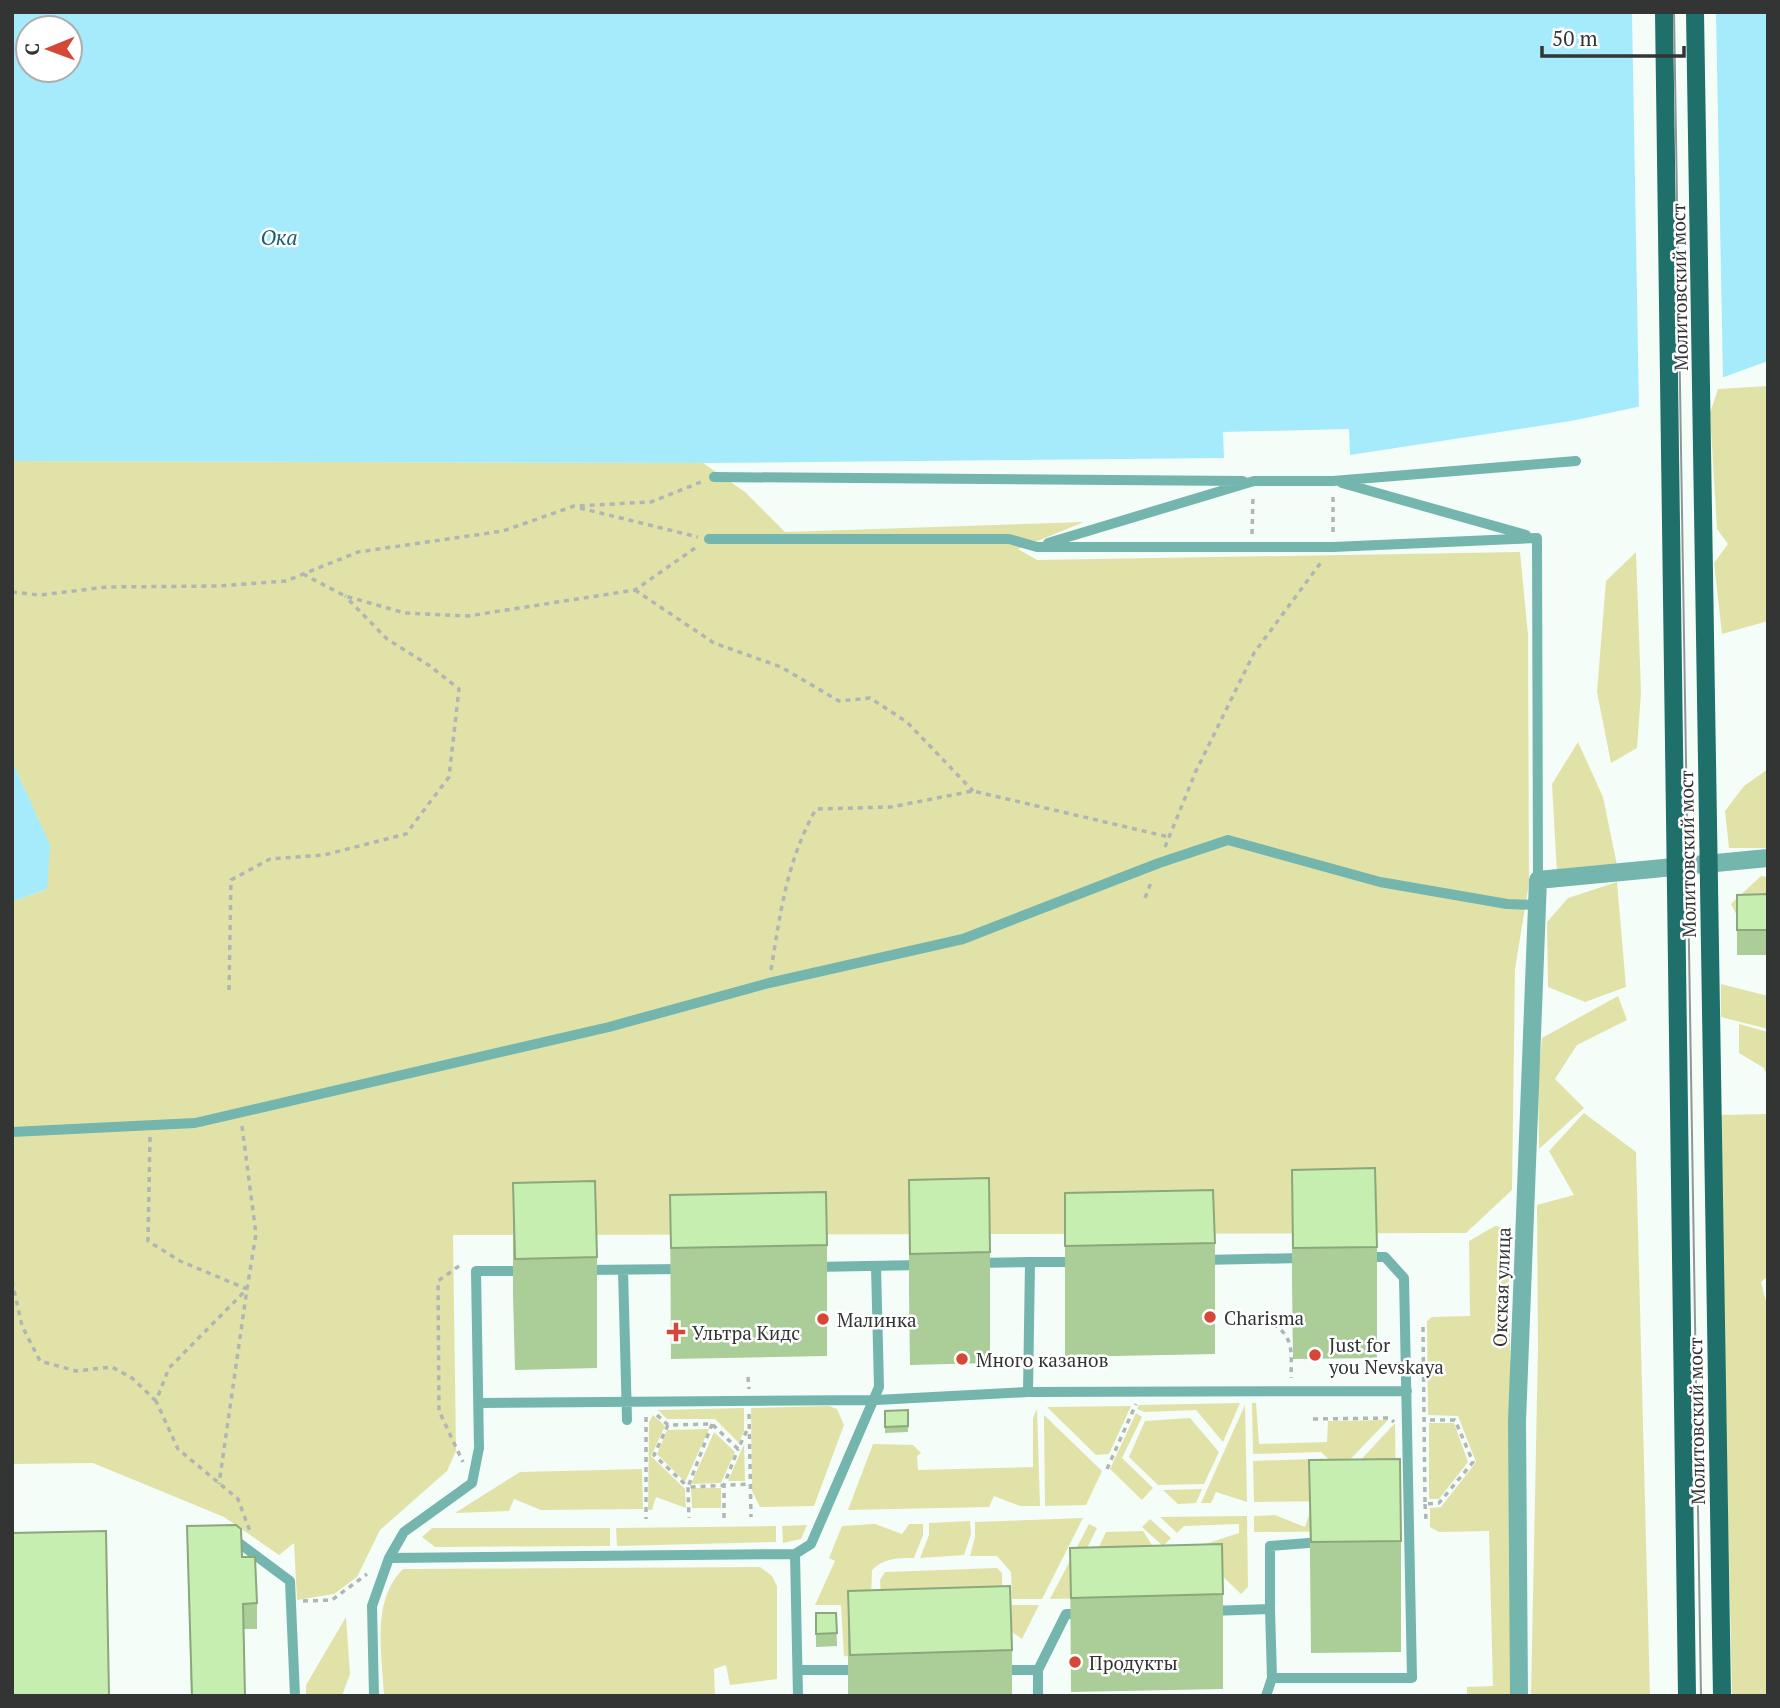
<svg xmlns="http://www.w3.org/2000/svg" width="1780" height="1708" font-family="'PT Serif',serif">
<rect width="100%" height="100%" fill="#f5fdf9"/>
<path fill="#e1e2a7" d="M1768,386V621L1722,634L1714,563L1728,544L1717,529L1710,413L1718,389Z
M12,461L703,463L745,492L785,532L1084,522L1018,549L1037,560L1520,552L1528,635L1529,883L1515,969L1512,1190L1466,1233L453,1235L456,1451L447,1471L380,1530L357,1577L334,1594L297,1600L294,1543L279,1555L224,1517L93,1463L12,1464V902L47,889L24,788L12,761Z
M1636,552L1641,692L1637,748L1611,763L1597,692L1606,581Z
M1578,742L1603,797L1617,865L1557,874L1552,784Z
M1768,769V848H1729L1725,811L1744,786Z
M1761,876L1768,877V937L1744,929L1731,904Z
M1617,882L1626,987L1585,1002L1548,987L1547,922L1568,898Z
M1721,984L1768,996V1029L1721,1017Z
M1618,996L1627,1020L1577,1045L1555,1079L1584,1108L1539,1149L1538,1082L1542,1038Z
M1739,1024L1768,1032V1079L1764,1068L1739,1053Z
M1584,1113L1636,1152L1650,1696H1531L1538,1348L1537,1205L1574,1195L1549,1151Z
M1768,1114V1276L1761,1282L1768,1309V1696H1732L1719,1115Z
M1495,1226L1508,1228L1516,1696H1467V1687L1493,1686L1489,1531L1439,1532L1430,1527V1508L1441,1507L1476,1462L1458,1416L1428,1415L1427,1321L1432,1317L1470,1316L1469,1241Z
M1240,1403L1223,1442L1196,1410L1144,1412L1137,1409L1139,1405Z
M1252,1403H1256L1259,1444L1327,1442L1328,1421L1388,1420L1340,1470L1321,1452L1253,1454Z
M1245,1405L1247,1502L1216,1492L1211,1503H1201Z
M829,1406L837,1409L844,1425L814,1506L760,1507L752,1491L751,1408Z
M1131,1406L1109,1454L1096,1455L1047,1407Z
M744,1408V1431L739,1443L715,1419H667L658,1410Z
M1037,1409L1040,1506H1020L994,1496L989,1507L848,1510L873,1444L913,1445L921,1453L917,1456L918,1470L1033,1467V1418Z
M1136,1413L1142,1417L1122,1458L1153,1488L1142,1500L1110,1469Z
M653,1415L665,1426L651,1456L685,1489L686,1508L656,1497L652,1510H648L649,1422Z
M1044,1415L1102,1471L1086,1505L1045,1506Z
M1190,1418L1219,1452L1204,1484L1158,1485L1129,1457L1145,1421Z
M1395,1423L1396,1500L1344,1478Z
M1429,1423H1454L1468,1462L1439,1499H1429Z
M709,1429L685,1482L657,1454L667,1430Z
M714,1432L735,1452L721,1483L691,1484Z
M744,1444L745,1481H728Z
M1313,1459L1355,1501L1254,1502L1253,1461Z
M642,1469L643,1509L541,1510L514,1499L509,1511L455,1513L520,1472Z
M691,1488H721V1508H692Z
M1202,1489L1196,1503L1178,1504L1163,1490Z
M1395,1513L1385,1531L1254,1532V1516L1275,1515L1305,1527L1309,1515Z
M1247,1516L1248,1587L1241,1594L1193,1548L1239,1533V1524L1184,1526L1177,1533L1160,1517Z
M1083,1518L1042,1599H1012L1011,1572L997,1556H970L975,1537V1522Z
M1150,1519L1171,1538L1163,1546L1142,1527Z
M970,1521L971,1534L964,1555L920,1558L929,1535V1523Z
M875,1524L902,1534L909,1524H923V1535L914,1558C897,1558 884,1558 872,1570L870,1629L855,1657L844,1656L841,1605H815L835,1561L829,1558L842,1526Z
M1089,1524L1097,1528L1084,1554L1129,1597L1050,1599Z
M807,1525L801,1539L783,1543L782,1526Z
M776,1526V1542L617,1546L616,1528Z
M432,1528H610V1546L435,1547L422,1537Z
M1143,1531L1157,1553H1096L1106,1532Z
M760,1567L772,1576L777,1586V1679L730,1685L726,1665L714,1669L715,1696H384C382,1654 371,1601 403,1569Z
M997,1568L1002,1573L1003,1617L882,1621L880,1580L885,1572Z
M1012,1605H1039L1022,1639L1008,1629L1012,1620Z
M346,1617L350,1674L342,1696H306V1685Z"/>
<path fill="#a6ebfb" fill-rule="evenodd" d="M12,12H1768V361L1647,405L1571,421L1350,455L1349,429L1223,432L1224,458L703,463L12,461ZM28,28H70V70H28Z
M12,761L50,845L47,889L12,902Z"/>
<path fill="#f5fdf9" d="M1632,12H1716L1723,380L1639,410Z"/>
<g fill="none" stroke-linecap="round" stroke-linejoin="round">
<path stroke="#afb6b3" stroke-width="3.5" stroke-dasharray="5 5" stroke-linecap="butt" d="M580,508L698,537
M1333,532V495
M1252,534L1253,496
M303,574L345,596L405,613L468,616L635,590L698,546
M635,590L714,643L781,667L839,701L870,698L907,722L973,791
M12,592L40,595L107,587L218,586L286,581L358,552L503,531L574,506L651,502L701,482
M1165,847L1196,771L1254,653L1322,561
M1145,898L1152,880
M771,970C780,914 787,860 816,809L891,807L973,791L1169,837
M229,990L231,880L270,859L324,855L406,834L449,777L459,689L430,666L387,639L345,596
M242,1126L256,1234L247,1289L169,1368L156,1401L178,1449L238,1499L251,1534
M150,1137L148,1241L180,1261L247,1289L219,1484
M459,1266L438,1281L439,1411L463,1462
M12,1281L22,1326L40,1361L76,1371L112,1367L132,1378L156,1401
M1273,1324C1295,1337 1291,1355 1291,1378
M1423,1327L1425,1504L1439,1503L1473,1462L1455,1420H1424
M748,1377L749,1389
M749,1414L751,1517
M657,1415L668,1425L712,1424L738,1449L748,1428
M646,1417V1519
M1313,1419L1390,1418L1394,1422
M712,1424L688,1487L750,1484
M668,1425L654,1455L688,1487L689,1518
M1107,1469L1136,1404
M1425,1504L1426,1520
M724,1518V1485L738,1449
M303,1601L332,1600L367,1574"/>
<path stroke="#74b5ae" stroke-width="10" d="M714,477L1243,481
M1342,483L1526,535
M709,539H1009L1037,547H1333L1537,538L1538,880
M1048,543L1254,481H1333L1576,461
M12,1132L195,1123L609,1027L769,983L963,939L1159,863L1228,840L1380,882L1507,904L1537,905
M1202,1260L1302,1258
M1030,1262H1075
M978,1263L1030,1262L1028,1392
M814,1267L921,1265
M586,1270L683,1269
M623,1270L627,1420
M479,1403L876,1400L1028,1392L1407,1391
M231,1537L290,1581L295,1696
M795,1554L798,1696
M389,1558L404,1532L472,1483L479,1448L476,1271H526
M1270,1609V1546L1321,1542
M1210,1611L1270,1609L1272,1678
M798,1670H861
M998,1670H1038V1696
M1038,1670L1066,1614H1083
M374,1696L372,1606L389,1558L795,1554L811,1544L879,1387L876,1266
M1266,1696L1272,1678H1412L1404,1278L1385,1257H1366"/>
<path stroke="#74b5ae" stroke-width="18" d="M1519,1696L1517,1421L1538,880L1768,858"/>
<path stroke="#1f706a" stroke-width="18" d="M1664,12L1687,1696
M1695,12L1722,1696"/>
<path stroke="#929795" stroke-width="2" d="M1674,12L1701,1696"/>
</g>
<path fill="#abcd98" d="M1768,894V955H1737V895Z
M1292,1170L1377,1247V1358L1293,1359L1292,1281Z
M909,1180L990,1252V1363L910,1365L909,1291Z
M513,1183L597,1257V1368L515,1370L513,1294Z
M1065,1193L1215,1243V1354L1065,1357Z
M670,1195L827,1245V1356L671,1359Z
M908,1410V1432L885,1433V1411Z
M1309,1460L1401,1541V1652L1311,1653Z
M187,1526L257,1603V1629H244L245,1696H191Z
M1070,1548L1223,1594V1689L1071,1692Z
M848,1591L1012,1650V1696H848Z
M816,1613H836L837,1646L816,1647Z"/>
<path fill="#c7eeb1" stroke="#8ba77c" stroke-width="2" d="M1768,894V930H1737V895Z
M1375,1168L1377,1247L1293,1248L1292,1170Z
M989,1178L990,1252L910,1254L909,1180Z
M595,1181L597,1257L515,1259L513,1183Z
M1213,1190L1215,1243L1065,1246V1193Z
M826,1192L827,1245L671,1248L670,1195Z
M908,1410V1426L885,1427V1411Z
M1400,1459L1401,1541L1311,1542L1309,1460Z
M236,1525L241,1529L242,1557H255L257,1603L243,1604L245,1696H192L187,1526Z
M106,1531L109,1696H12V1533Z
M1222,1544L1223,1594L1071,1598L1070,1548Z
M1010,1586L1012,1650L850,1655L848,1591Z
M816,1613H836L837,1633L816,1634Z"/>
<g fill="#d54837" stroke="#fff" stroke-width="2.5">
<circle cx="1210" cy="1317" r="7"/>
<circle cx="823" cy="1319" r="7"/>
<path d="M672.5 1321.5h7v7h7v7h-7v7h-7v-7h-7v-7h7z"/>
<circle cx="1315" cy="1355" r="7"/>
<circle cx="962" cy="1359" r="7"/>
<circle cx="1075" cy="1662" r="7"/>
</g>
<g text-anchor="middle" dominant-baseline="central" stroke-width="5" stroke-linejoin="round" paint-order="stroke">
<g font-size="19" fill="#323534" stroke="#fff">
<text transform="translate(1679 287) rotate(-91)">Молитовский мост</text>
<text transform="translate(1687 854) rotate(-91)">Молитовский мост</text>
<text transform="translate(1501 1287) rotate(-88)">Окская улица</text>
<text transform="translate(1696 1421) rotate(-91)">Молитовский мост</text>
</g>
<g font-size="19" fill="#323534" stroke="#fff" text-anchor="start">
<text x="1224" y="1317">Charisma</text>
<text x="837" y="1319">Малинка</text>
<text x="692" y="1332">Ультра Кидс</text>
<text x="1329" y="1344">Just for<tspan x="1329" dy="22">you Nevskaya</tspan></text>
<text x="976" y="1359">Много казанов</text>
<text x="1089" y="1662">Продукты</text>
</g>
<g font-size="21" font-style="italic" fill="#186270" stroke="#fff">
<text x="279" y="237">Ока</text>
</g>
</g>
<rect width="1780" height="1708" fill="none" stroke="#323534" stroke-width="28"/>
<g transform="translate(49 49) rotate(269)"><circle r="33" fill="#ffffff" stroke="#adaeae" stroke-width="2"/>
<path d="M0-5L12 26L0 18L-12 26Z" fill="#d54837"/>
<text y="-10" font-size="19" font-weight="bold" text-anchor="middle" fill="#323534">С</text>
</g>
<path d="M1542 46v10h142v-10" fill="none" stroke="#323534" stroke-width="3.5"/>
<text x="1552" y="46" font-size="21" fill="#323534" stroke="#ffffff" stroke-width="5" paint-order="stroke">50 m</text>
</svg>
